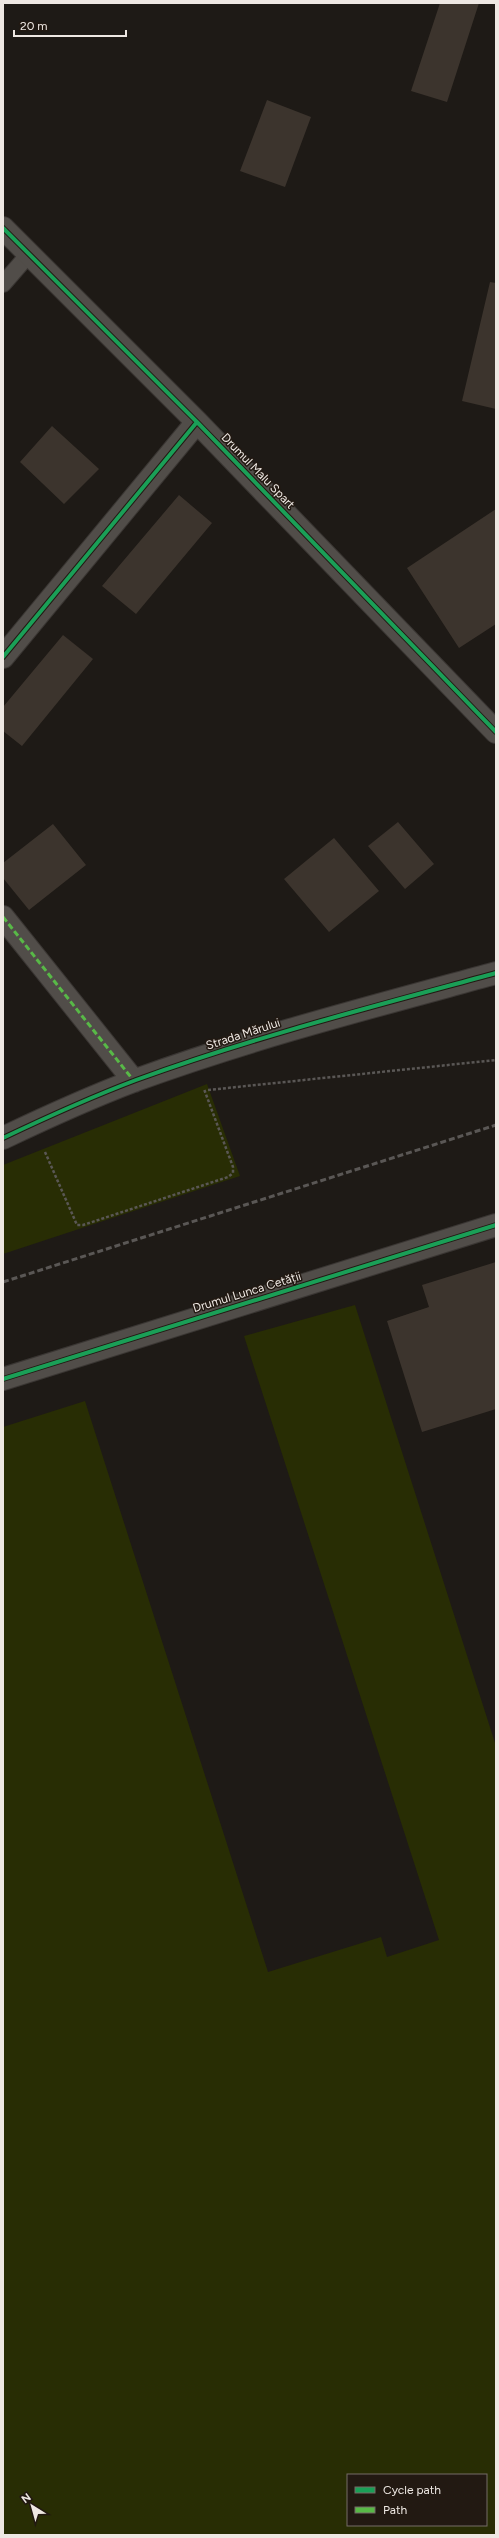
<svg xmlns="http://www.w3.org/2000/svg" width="499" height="2538" font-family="Figtree,sans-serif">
<rect width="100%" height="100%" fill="#1e1a16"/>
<path fill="#282d04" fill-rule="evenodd" d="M207,1084L240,1176L3,1254V1165Z
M355,1305L496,1746V2535H3V1427L85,1401L268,1972L381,1937L387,1957L439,1940L244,1336ZM348,2475H486V2525H348Z"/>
<path fill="#3c342d" d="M440,3H479L447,102L411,91Z
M267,100L311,117L285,187L240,171Z
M490,282L496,283V409L462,401Z
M52,426L99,469L64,504L20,462Z
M179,495L212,523L136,614L102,586Z
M496,509V624L459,648L407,568Z
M63,635L93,659L22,746L3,731V707Z
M398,822L434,864L405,889L368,846Z
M53,824L86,865L29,910L3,878V863Z
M334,838L379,891L329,932L284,879Z
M496,1262V1409L422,1432L387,1321L429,1307L422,1285Z"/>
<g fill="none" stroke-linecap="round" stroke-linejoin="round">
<g stroke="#3a3633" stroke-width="18">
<path id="service" d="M3,284L29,254"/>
</g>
<g stroke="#3a3633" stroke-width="24">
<path id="minor" d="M3,228L197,422L496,732
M3,657L197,422
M3,917L134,1081
M3,1138C47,1117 91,1097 136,1080C254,1037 375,1006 496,973"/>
</g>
<g stroke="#3a3633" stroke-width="24">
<path id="tertiary" d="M3,1379L496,1225"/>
</g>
<path stroke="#5a5755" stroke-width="2.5" stroke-dasharray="3 2" stroke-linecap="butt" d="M208,1090L496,1060
M45,1152L77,1225H83L228,1177L233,1173V1167L204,1089"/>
<use href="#service" stroke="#514d49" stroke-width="16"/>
<use href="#minor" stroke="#514d49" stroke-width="22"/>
<use href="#tertiary" stroke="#514d49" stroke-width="22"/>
<path stroke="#5a5755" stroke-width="3" stroke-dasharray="6 3" stroke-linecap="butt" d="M3,1282L496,1125"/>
<path stroke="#58b947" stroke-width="3" stroke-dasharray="6 3" stroke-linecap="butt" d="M3,917L134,1081"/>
<g stroke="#221912" stroke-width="6">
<path id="cycleway" d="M3,228L197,422L496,732
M3,657L197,422
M3,1138C47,1117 91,1097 136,1080C254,1037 375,1006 496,973
M3,1379L496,1225"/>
</g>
<use href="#cycleway" stroke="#1a9f57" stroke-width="4"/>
</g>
<g text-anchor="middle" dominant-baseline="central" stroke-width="3" stroke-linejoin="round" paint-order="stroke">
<g font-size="12" fill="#eee8e3" stroke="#221912">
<text transform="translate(258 471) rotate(46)">Drumul Malu Spart</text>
<text transform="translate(243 1034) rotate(-18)">Strada Mărului</text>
<text transform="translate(247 1292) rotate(-17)">Drumul Lunca Cetății</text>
</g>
</g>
<rect width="499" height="2538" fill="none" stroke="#eee8e3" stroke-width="8"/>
<rect x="347" y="2474" width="140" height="52" fill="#221912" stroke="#746c66"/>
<rect x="355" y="2487" width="20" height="6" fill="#1a9f57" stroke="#746c66"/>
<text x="383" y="2494" font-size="12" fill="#eee8e3">Cycle path</text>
<rect x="355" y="2507" width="20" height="6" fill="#58b947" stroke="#746c66"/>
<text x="383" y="2514" font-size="12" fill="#eee8e3">Path</text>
<g transform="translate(32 2506) rotate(323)" stroke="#221912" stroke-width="3" paint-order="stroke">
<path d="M0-3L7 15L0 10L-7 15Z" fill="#eee8e3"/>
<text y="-6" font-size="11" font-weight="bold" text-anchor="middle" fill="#eee8e3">N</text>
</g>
<path d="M14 30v6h112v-6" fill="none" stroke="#eee8e3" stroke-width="2"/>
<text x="20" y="30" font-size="12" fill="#eee8e3" stroke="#221912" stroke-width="3" paint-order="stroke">20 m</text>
</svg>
